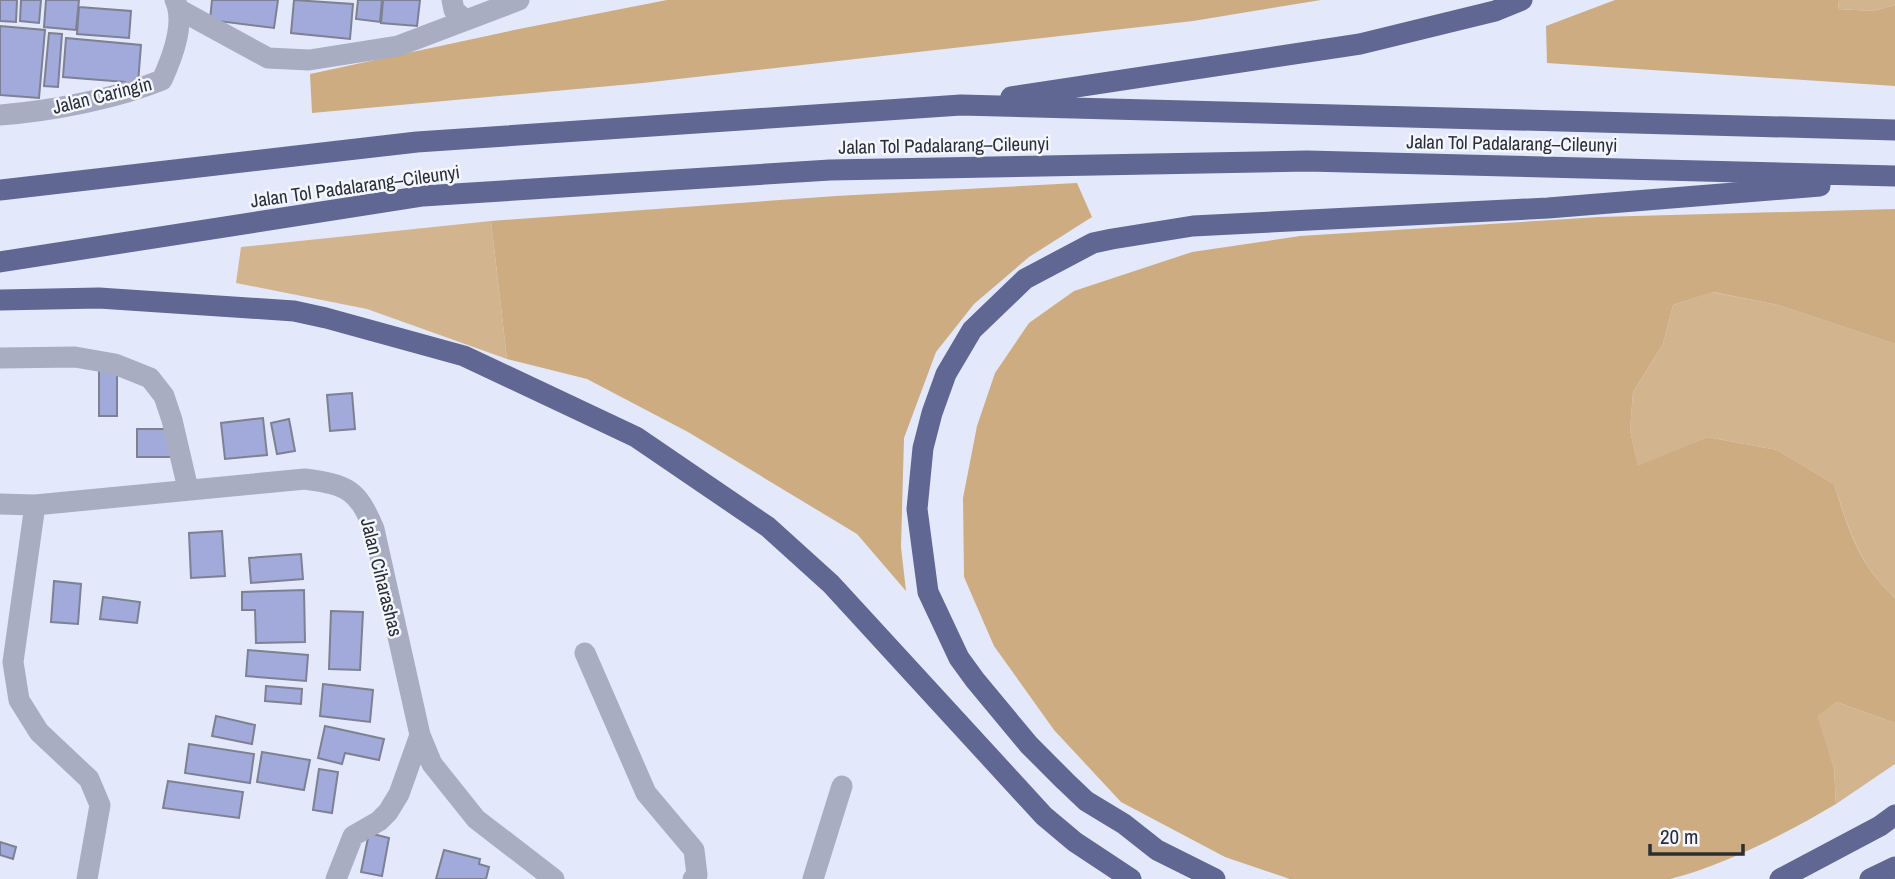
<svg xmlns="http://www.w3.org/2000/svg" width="1895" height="879" font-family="'Archivo Narrow',sans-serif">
<rect width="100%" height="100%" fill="#e4e8fb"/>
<path fill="#d2b58f" d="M1839,0H1895V5L1873,11L1838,9Z
M491,221L507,359L367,309L236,283L241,247Z
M1712,292L1778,305L1895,344V598C1858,564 1849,529 1834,484L1777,450L1707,437L1638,467L1630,430L1633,392L1663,344L1673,305Z
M1837,702L1895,723V764L1836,804L1834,768L1816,716Z"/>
<path fill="#ccac80" d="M667,0H1321L1193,21L643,83L312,113L310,74L519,29Z
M1615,0H1839L1838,9L1873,11L1895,5V86L1547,63L1546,26Z
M1077,183L1092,217L1029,257L974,304L936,352L904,438L901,547L906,591L857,534L688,432L587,379L507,359L491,221L836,196Z
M1895,209V344L1778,305L1713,292L1673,305L1663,344L1633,392L1630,430L1638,466L1707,437L1777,450L1834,484C1849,530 1858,564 1895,598V723L1837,702L1817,716L1834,768L1836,804C1789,832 1723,866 1670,879H1290L1225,857L1121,802L1054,730L994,646L964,577L963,498L977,426L995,373L1029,323L1074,291L1192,252L1300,236L1599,217Z"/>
<path fill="#a1aada" stroke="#7d8192" stroke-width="2" d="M0,0H17L16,22L0,21Z
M21,0H41L39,23L20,21Z
M46,0H79L76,30L44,27Z
M212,0H278L274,28L210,20Z
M294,0L353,4L350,39L291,33Z
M358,0H382L380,22L356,19Z
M383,0H420L417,26L381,23Z
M79,7L131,11L129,38L77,34Z
M0,26L45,30L39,98L0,95Z
M49,33L62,34L58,87L44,86Z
M66,38L141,45L138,83L63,77Z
M99,370H117V416H99Z
M352,393L355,429L330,431L327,395Z
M263,418L267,455L225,459L221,423Z
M289,419L295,451L277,454L271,423Z
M137,429H171V457H137Z
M222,531L225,576L191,578L189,533Z
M301,554L303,579L251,583L249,558Z
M54,581L81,584L78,624L51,622Z
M304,590L305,642L256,643L255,610H242V592Z
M103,597L140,602L137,623L100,619Z
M331,611L363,612L360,670L329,669Z
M248,650L308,655L306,681L246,676Z
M323,684L373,690L370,722L320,716Z
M266,686L302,689L301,704L265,701Z
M216,716L255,725L252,744L212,736Z
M325,726L384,739L379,760L345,753L342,764L318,758Z
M189,744L254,754L250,783L185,773Z
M262,752L310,760L304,790L257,782Z
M319,769L338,772L332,813L313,810Z
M168,781L243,792L239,818L163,808Z
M369,833L389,838L382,876L361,872Z
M0,842L16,847L13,859L0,855Z
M444,850L480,859L479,864L489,867L486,879H436Z"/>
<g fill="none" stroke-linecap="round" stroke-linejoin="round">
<path stroke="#a8adc2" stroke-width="21" d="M452,0L454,10L465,20
M180,10L268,58L309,60L398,46L519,0
M0,115C51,111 115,99 162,80C172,58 186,23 175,0
M0,358L75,357L115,364L150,378L164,396L172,420L188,489
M0,504L35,505L305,479C348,485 357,489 374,529L420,735L432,764L476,819L554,879
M35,505L13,662L19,700L39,732L89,779L100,805L87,879
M585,653L646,793L694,850L697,875L693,879
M336,879L353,836L379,821L388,812L399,794L420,735
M813,879L842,786"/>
<path stroke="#606793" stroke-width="21" d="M1011,97L1360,44L1495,11L1522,0
M0,190L417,142L961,105L1895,130
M0,262L423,196L830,170L1307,161L1895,176
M0,300L99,298L294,311L326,318L464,356L636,437L768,527L831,584L1044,816L1075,842L1131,879
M1215,879L1157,850L1124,824L1086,801L1065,781L1029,745L975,680L959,658L928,592L917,509L923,448L932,413L946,374L972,330L1025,279L1093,243L1112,239L1193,226L1548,208L1820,186
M1780,879L1880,826L1895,815
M1870,879L1895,867"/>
</g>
<g text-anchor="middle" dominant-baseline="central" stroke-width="5" stroke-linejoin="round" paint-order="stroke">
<g font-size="19" fill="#2c2e35" stroke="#f4f6fe">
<text transform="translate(102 95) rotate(-14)">Jalan Caringin</text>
<text transform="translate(1512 143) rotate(1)">Jalan Tol Padalarang–Cileunyi</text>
<text transform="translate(944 145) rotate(-1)">Jalan Tol Padalarang–Cileunyi</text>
<text transform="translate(355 186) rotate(-8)">Jalan Tol Padalarang–Cileunyi</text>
<text transform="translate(382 577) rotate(76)">Jalan Ciharashas</text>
</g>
</g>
<path d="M1650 844v10h93v-10" fill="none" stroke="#2c2e35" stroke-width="3.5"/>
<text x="1660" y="844" font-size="21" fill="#2c2e35" stroke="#f4f6fe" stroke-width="5" paint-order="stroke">20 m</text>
</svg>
